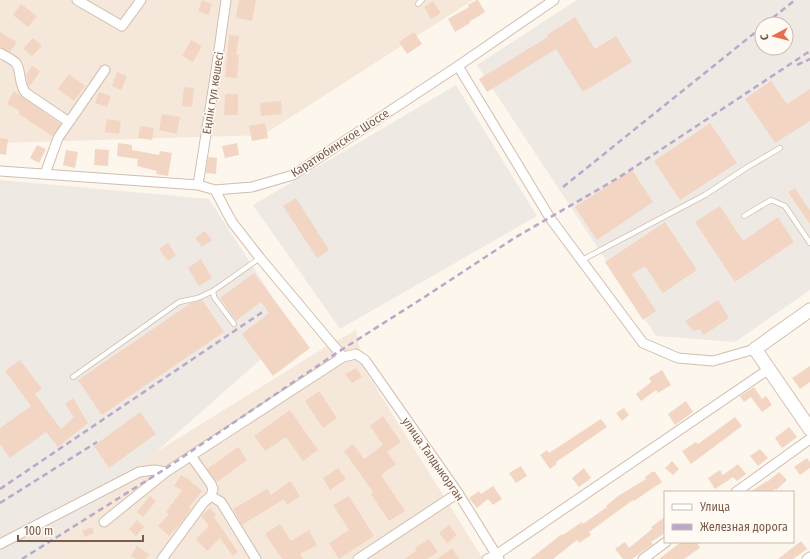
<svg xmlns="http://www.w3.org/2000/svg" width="810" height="559" font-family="'Fira Sans Condensed',sans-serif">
<rect width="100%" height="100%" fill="#fdf6ec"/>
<path fill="#f5e8da" d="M0,0H473L263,135L0,143Z
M356,330L363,367L483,559H0V549L327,346Z"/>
<path fill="#efe9e4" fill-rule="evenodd" d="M577,0H810V290L735,342L656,336L477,65ZM762,24H786V48H762Z
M456,85L537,216L340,329L253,205Z
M0,180L209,199L294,330L35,559H0Z"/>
<path fill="#f3d5c3" d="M202,0L212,4L209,15L198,11Z
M239,0H256L252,21L236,18Z
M477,0H478L485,12L469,22L470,23L455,32L448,19L469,7L468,5Z
M433,1L441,13L431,19L424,7Z
M21,4L37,16L28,27L13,15Z
M575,17L595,49L616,36L632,62L583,92L556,49L487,92L479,79L548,37L547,35Z
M0,32L17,42L10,52L0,47Z
M414,32L422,44L407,54L399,42Z
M229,35L239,36L236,55H239L237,78L225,77Z
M33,38L42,46L32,56L23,49Z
M191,40L202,46L193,62L182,56Z
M32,66L40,71L30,86L28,84L26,75Z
M117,72L127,76L121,90L112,86Z
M69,74L85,86L74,101L58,89Z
M771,81L787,104L810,89V121L775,143L745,99Z
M184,87L194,88L192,107L182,106Z
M14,91L61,124L52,136L19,114L20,111L7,104Z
M99,92L111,96L107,107L95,103Z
M225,94H238V115H224Z
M281,101L282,114L261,116L260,103Z
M162,114L180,117L177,134L159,130Z
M107,119L121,121L119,134L105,132Z
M265,123L268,138L252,141L249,126Z
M710,123L737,163L680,200L654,161Z
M140,126L154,128L152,140L138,138Z
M0,138L8,139L6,155L0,154Z
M118,143L132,145V150L159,155L160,151L172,153L168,176L156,174L157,171L137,166L138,159L117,156Z
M237,143L239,155L225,158L222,146Z
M37,145L46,149L39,163L30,158Z
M95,149L109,150L108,166L94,165Z
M66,150L78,152L75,168L63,165Z
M208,157L217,158L216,174L206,173Z
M632,170L653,202L597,240L575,207Z
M795,188L810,211V224L788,192Z
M296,198L329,250L317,258L283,206Z
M720,206L743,241L778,217L794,242L735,282L695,222Z
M665,222L697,270L663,293L645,266L632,274L656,311L643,320L605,262Z
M205,231L212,240L202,247L195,238Z
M168,243L176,255L168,261L159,249Z
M201,259L212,278L199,286L188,268Z
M254,273L310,348L273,376L242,334L269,313L261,302L236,321L220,298Z
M202,300L224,332L102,415L78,380L191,303Z
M718,300L729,318L704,335L700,329L693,331L685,321Z
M20,360L42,389L35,394L61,429L74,417L65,404L73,398L88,423L58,447L46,432L10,458L0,444V428L31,406L5,371Z
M810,366V382L800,389L792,378Z
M356,368L362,377L352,383L345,374Z
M662,370L671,385L658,393L656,390L641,401L636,394L651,382L649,378Z
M754,387L762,399L766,396L772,405L762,412L751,397L744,402L740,396Z
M319,391L337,418L323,428L305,401Z
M686,401L693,412L675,425L668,414Z
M624,408L629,415L622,421L616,413Z
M290,410L318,450L303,461L286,437L265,451L254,436Z
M140,412L156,434L109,468L94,446Z
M383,416L401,442L387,452L396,464L381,475L405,511L389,521L371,494L373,492L344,451L353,444L364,459L383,445L370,426Z
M735,417L742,426L691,464L682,451L696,442L698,444Z
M601,419L607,427L556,462L557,464L550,469L540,455L547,450L549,453Z
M789,427L797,437L782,448L775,438Z
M238,447L247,460L217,482L207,469Z
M760,449L768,458L758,466L750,456Z
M807,458L810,462V468L800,475L794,467Z
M672,461L679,469L673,475L665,468Z
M738,464L746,474L737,481L733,477L715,489L708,478L720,470L723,475Z
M521,466L527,476L516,483L509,473Z
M338,468L346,479L330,490L323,478Z
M584,468L591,478L579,487L572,478Z
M652,472H655L662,482L634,501L633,500L589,532L591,535L579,543L577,540L553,559H530L562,534L563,535L582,522L583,524L607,507L606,506L618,496L646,479L645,477Z
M779,472L787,480L776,490L775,489L770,492H750L767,481V482Z
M181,475L190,480V481L202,491L189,507L191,509L181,523L169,536L158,526L169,514L166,512L182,490L174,486Z
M290,481L300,496L287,505L284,499L242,525L233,509L267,489L271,495Z
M493,486L502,499L493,505L488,499L477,508L469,498L479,491L481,494Z
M150,496L156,501L143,517L137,512Z
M349,496L374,536L339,559L329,543L349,530L333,505Z
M210,508L216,515L214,517L238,552L233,556L220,538L207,551L196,539L209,526L201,516Z
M665,517V533L651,542L653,544L632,559H623L615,549L625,542L629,548L652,529L651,527Z
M137,520L144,527L136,536L129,529Z
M280,524L291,541L309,530L317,545L300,554L303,559H282L265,534Z
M449,525L457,535L447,543L439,533Z
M92,527L94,533L85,537L82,531Z
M429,539L438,552L427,559H404L416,551L415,548Z
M801,541L807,549L793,559H778Z
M681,542H697L700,548L684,559H659Z
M137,546L149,554L146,559H136L131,556Z
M452,548L459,559H437Z"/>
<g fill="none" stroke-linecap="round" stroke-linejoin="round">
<g stroke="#d1beb0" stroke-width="6">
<path id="lane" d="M418,4L422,0
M744,216L771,200L785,206L810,243
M582,260L705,195L746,168L780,148
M234,324L214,297L213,291L260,258
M73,377L179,302L198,298L213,291"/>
</g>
<g stroke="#d1beb0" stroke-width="11">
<path id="street" d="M77,0L122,26L141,0
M0,53C5,56 12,59 16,63C22,72 18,84 26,93L69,122
M458,66L550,218L643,343L678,358L713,361L755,349
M0,171L198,185L215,190L252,187L293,175L458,66L554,0
M45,174L58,138L105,70
M198,185L216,71L226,0
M215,190L232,222L260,258L343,357
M191,456L211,484L213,489L211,496
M736,492L810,439
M211,496L221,502L256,559
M104,522L166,472L343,357L356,354L365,360L458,493L499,559
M0,544L139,472L154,470L166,472
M162,559L204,502L211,496
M358,559L458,493
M487,559L496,555L769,369
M643,559L666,542
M807,559L810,557"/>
</g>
<g stroke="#d6c0b0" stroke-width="15">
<path id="secondary" d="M810,310L755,349L810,429"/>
</g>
<use href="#lane" stroke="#fff" stroke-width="4.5"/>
<use href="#street" stroke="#fff" stroke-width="9"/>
<use href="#secondary" stroke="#fff" stroke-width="13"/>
<path stroke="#b9a8c9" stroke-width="2.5" stroke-dasharray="6 4" stroke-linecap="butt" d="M765,24L795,0
M797,65L810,59
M563,187L762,27
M0,489L264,311
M0,503L97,442
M22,559L165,469L338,352L423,298L516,237L618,178L810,51"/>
</g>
<g text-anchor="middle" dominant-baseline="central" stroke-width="3" stroke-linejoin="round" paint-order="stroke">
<g font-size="12" fill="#7a5c4d" stroke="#fffaf3">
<text transform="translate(213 93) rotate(-81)">Еңлік гүл көшесі</text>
<text transform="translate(340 143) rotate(-33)">Каратюбинское Шоссе</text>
<text transform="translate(433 459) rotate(55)">улица Талдыкорган</text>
</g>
</g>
<rect x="664" y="491" width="130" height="52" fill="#fffaf3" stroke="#cabbb1"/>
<rect x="672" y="504" width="20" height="6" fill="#ffffff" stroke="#cabbb1"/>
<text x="700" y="511" font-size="12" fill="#7a5c4d">Улица</text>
<rect x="672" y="524" width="20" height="6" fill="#b9a8c9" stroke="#cabbb1"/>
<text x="700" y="531" font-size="12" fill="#7a5c4d">Железная дорога</text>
<g transform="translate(774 36) rotate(263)"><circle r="19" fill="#fffaf3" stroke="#cabbb1"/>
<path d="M0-3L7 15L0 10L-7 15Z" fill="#e76f51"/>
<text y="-6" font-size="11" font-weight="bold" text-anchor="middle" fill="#7a5c4d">С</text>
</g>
<path d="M18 535v6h125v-6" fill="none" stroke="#7a5c4d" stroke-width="2"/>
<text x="24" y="535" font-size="12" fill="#7a5c4d" stroke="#fffaf3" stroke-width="3" paint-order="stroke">100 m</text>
</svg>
